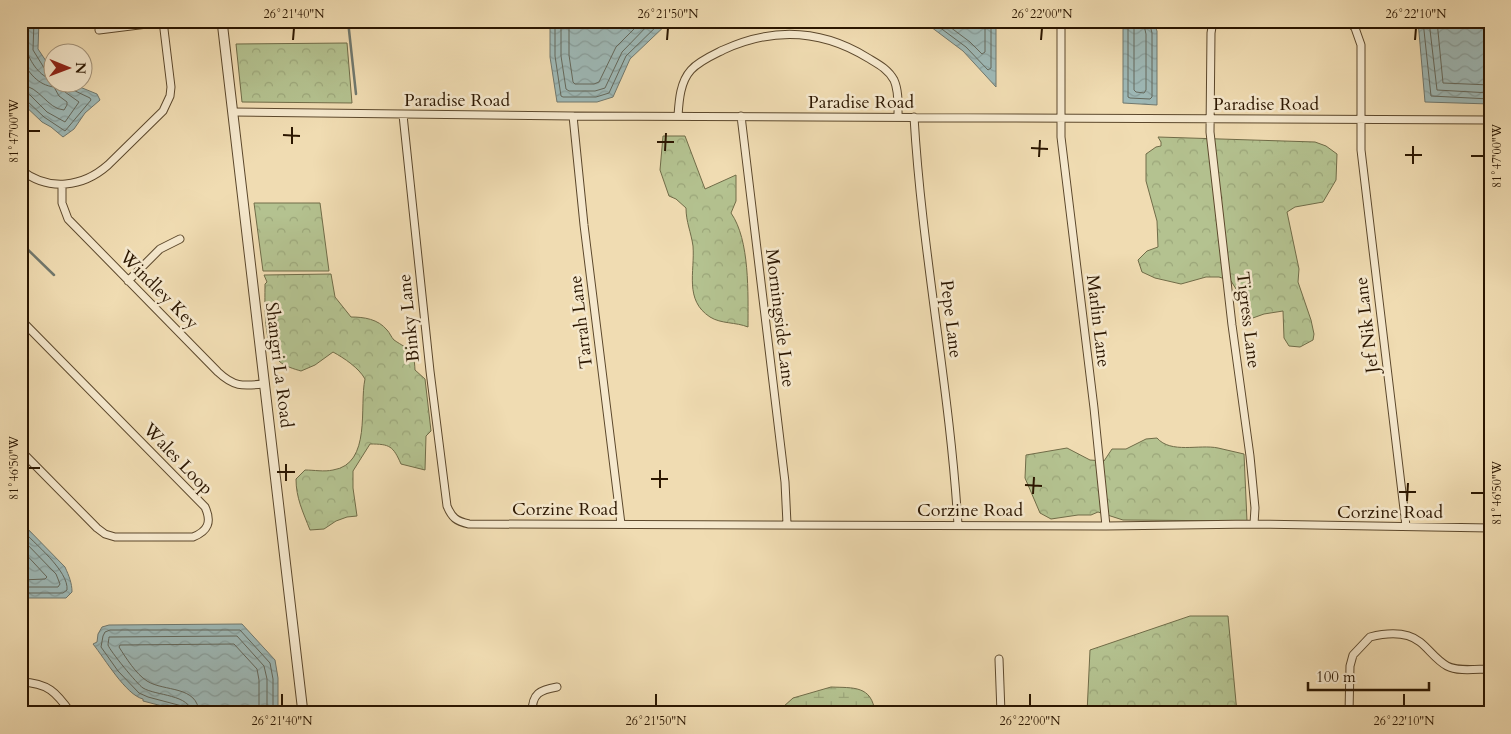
<svg xmlns="http://www.w3.org/2000/svg" width="1511" height="734" font-family="Cardo,serif">
<defs>
<pattern id="forest-crowns" width="20" height="18" patternUnits="userSpaceOnUse" patternTransform="scale(1.25)"><rect width="20" height="18" fill="#b4c290"/><path d="M2 6a3 3 0 1 1 6 0M12 15a3 3 0 1 1 6 0" fill="none" stroke="#9ba67a"/></pattern>
<pattern id="wetland-marsh" width="20" height="14" patternUnits="userSpaceOnUse" patternTransform="scale(1.25)"><rect width="20" height="14" fill="#b4c290"/><path d="M1 5h8M5 5V1M11 12h8M15 12V8" fill="none" stroke="#9ba67a"/></pattern>
<pattern id="water-waves" width="16" height="10" patternUnits="userSpaceOnUse" patternTransform="scale(1.25)"><rect width="16" height="10" fill="#9eb9b7"/><path d="M0 5q4-4 8 0t8 0" fill="none" stroke="#889e9c"/></pattern>
</defs>
<rect width="100%" height="100%" fill="#f0dcb2"/>
<filter id="stains"><feTurbulence type="fractalNoise" baseFrequency=".004" numOctaves="4"/><feColorMatrix values="0 0 0 0 .2 0 0 0 0 .09 0 0 0 0 .02 0 0 0 .5 -.17"/></filter>
<radialGradient id="worn" r=".72"><stop offset=".6" stop-color="#630" stop-opacity="0"/><stop offset="1" stop-color="#630" stop-opacity=".3"/></radialGradient>
<path fill="url(#forest-crowns)" stroke="#706c48" d="M347,43L352,103L242,102L236,44Z
M663,136H685L705,189L736,175V201L731,213C750,240 748,294 748,327C736,322 721,324 710,317C684,300 695,272 693,246C691,232 686,222 686,208L676,199L669,196L660,170Z
M1158,137L1315,142L1326,146L1337,154L1336,180L1323,202L1295,207L1287,212L1299,269L1298,282L1311,320L1314,334L1313,340L1300,347L1289,346L1284,338L1283,311L1264,314L1250,319L1238,292L1231,281L1219,277H1206L1181,284L1155,278L1142,272L1138,260L1147,251L1158,247L1157,221L1146,181V154L1156,147L1161,146V142Z
M254,203H320L329,271H263Z
M331,274L335,297L351,317C364,317 378,319 387,330C390,333 391,337 394,340C410,351 414,348 415,370L425,379L431,431L426,436L425,470L401,464C393,446 390,444 370,444L353,471V488L357,516L347,517L336,521L324,529L310,530C303,512 296,498 296,479L305,470C314,470 324,472 333,470C372,464 359,406 365,379C359,368 344,358 333,352L315,365L301,371C294,369 284,366 279,361C263,347 265,304 265,284L267,282L264,275Z
M1157,438C1171,454 1199,444 1218,448C1227,450 1235,452 1244,454L1247,521L1123,520L1098,512L1091,515H1078L1051,519L1040,513L1025,478L1026,455L1067,448L1090,460L1104,461L1112,449H1126L1146,439Z
M1190,616H1228L1237,713H1087L1090,650Z"/>
<path fill="url(#wetland-marsh)" stroke="#706c48" d="M831,687C853,688 872,685 875,713H758H771L783,707L793,698Z"/>
<path fill="url(#water-waves)" stroke="#70786e" d="M21,21H39L38,49L52,70V82L70,83L97,94L100,100L85,113L74,129L63,137L51,127L42,122L21,102Z
M550,21H670L630,59L613,97L597,102H557L550,57Z
M923,21H996V87L963,51Z
M1123,21H1153L1157,31V105L1123,103Z
M1418,21H1490V104L1425,102Z
M21,522L65,567C69,576 72,583 72,592L66,598H21Z
M242,624L275,660L278,678V713H189L143,701V699C126,695 105,659 93,644L97,642L98,634L102,627L109,625Z"/>
<g fill="none" stroke-linecap="round" stroke-linejoin="round">
<path stroke="#64685c" stroke-width="1" d="M28,21C26,30 25,41 27,50C29,61 41,78 52,79
M34,21L33,50L46,71L52,73
M555,21V56L561,96L563,97H596L609,93L626,56L662,21
M561,21V56L566,89L569,91H595L605,88L622,52L652,21
M569,21V55L573,82L575,84H594L599,82L616,47L642,21
M931,21L966,47L988,70L991,68V21
M942,21L970,42L982,54L985,52V21
M1128,21V97L1130,98L1150,99L1152,97V33L1149,21
M1134,21V90L1136,92L1144,93L1146,90V34L1143,21
M1423,21L1431,96L1490,99
M1429,21L1437,90L1490,93
M1437,21L1443,83L1490,85
M21,57C28,73 38,85 54,87L59,96L67,102V105L64,110C47,109 40,86 21,85
M21,92L30,95L47,112L65,122L79,102L65,92L62,82
M21,99L26,100L44,117L65,131L91,100L90,98L71,89L69,82
M21,529C34,543 69,571 67,590L63,593H21
M21,538L56,574L60,584L58,587H21
M21,549L47,577L45,579L21,580
M185,713V709L182,706L148,697L139,693L118,671L101,647L103,636L105,632L110,630H240L270,663L273,679V713
M192,713C190,694 156,696 143,688C137,684 110,651 108,645C108,644 109,638 109,637L237,636L264,666L267,679V713
M199,713C198,685 164,692 147,681C136,674 126,658 119,647L120,645L234,644L257,669L259,680V713"/>
<path stroke="#70786e" stroke-width="2.5" d="M348,21L356,94
M21,243L54,275"/>
<g stroke="#5c482c" stroke-width="9">
<path id="minor" d="M1061,21V137L1094,408L1106,526
M1213,21L1211,33L1210,132L1232,325L1250,456L1255,508L1254,524
M1349,21L1355,28L1361,45V150L1406,526
M99,30L163,22
M233,112L573,116L1490,120
M403,115L430,371L447,506C452,518 456,521 469,524L1106,526L1254,524L1490,528
M573,116L584,225L621,524
M678,116C679,101 680,82 691,70C699,61 713,55 723,50C773,27 821,29 868,58C878,64 888,69 894,80C899,91 898,105 898,117
M741,116L785,482L787,524
M914,117C922,254 950,389 958,525
M21,170C49,192 83,187 108,165L163,111L170,96L171,87L163,21
M62,185V203L68,219L218,372C234,387 242,386 264,384
M128,281L160,249L180,239
M21,320L205,507C212,522 208,531 193,537H115L105,534L97,528L21,451
M999,659L1001,713
M21,682C48,683 56,692 71,713
M532,713C532,693 540,690 557,687
M1349,713L1350,666L1353,655L1370,637C1386,633 1406,631 1420,642C1429,649 1436,660 1447,666C1458,672 1477,669 1490,669"/>
</g>
<g stroke="#5c482c" stroke-width="11">
<path id="tertiary" d="M222,21L303,713"/>
</g>
<use href="#minor" stroke="#f5e8cd" stroke-width="7"/>
<use href="#tertiary" stroke="#f5e8cd" stroke-width="9"/>
</g>
<path fill="none" stroke="#2b1600" stroke-width="2" d="M293,40L294,28M667,40L668,28M1041,40L1042,28M1415,40L1416,28M28,131H40M283,135L300,136M657,142H674M292,144V127M1031,148L1048,149M665,151L666,133M1405,155H1422M1471,156H1484M1039,157L1040,140M1413,164V146M28,468H40M277,472H295M651,479H668M286,481V464M1025,485L1042,486M660,488V470M1399,492H1416M1471,493H1484M1033,494L1034,477M1407,501L1408,483M282,706V694M656,706V694M1030,706V694M1404,706V694"/>
<g text-anchor="middle" dominant-baseline="central" stroke-width="5" stroke-linejoin="round" paint-order="stroke">
<g font-size="18" fill="#2b1600" stroke="#f5e8cd">
<text x="457" y="100">Paradise Road</text>
<text x="861" y="102">Paradise Road</text>
<text x="1266" y="104">Paradise Road</text>
<text transform="translate(159 290) rotate(45)">Windley Key</text>
<text transform="translate(409 318) rotate(-96)">Binky Lane</text>
<text transform="translate(780 318) rotate(83)">Morningside Lane</text>
<text transform="translate(951 319) rotate(83)">Pepe Lane</text>
<text transform="translate(1248 320) rotate(83)">Tigress Lane</text>
<text transform="translate(1098 321) rotate(83)">Marlin Lane</text>
<text transform="translate(581 322) rotate(-97)">Tarrah Lane</text>
<text transform="translate(1367 325) rotate(-97)">Jef Nik Lane</text>
<text transform="translate(279 365) rotate(83)">Shangri La Road</text>
<text transform="translate(178 459) rotate(46)">Wales Loop</text>
<text x="565" y="509">Corzine Road</text>
<text x="970" y="510">Corzine Road</text>
<text x="1390" y="512">Corzine Road</text>
</g>
</g>
<rect width="1511" height="734" fill="none" stroke="#f0dcb2" stroke-width="55"/>
<g transform="translate(68 68) rotate(91)"><circle r="24" fill="#f5e8cd" stroke="#a4947b"/>
<path d="M0-4L9 19L0 12L-9 19Z" fill="#8f2418"/>
<text y="-8" font-size="14" font-weight="bold" text-anchor="middle" fill="#2b1600">N</text>
</g>
<path d="M1308 682v8h121v-8" fill="none" stroke="#2b1600" stroke-width="2.5"/>
<text x="1316" y="682" font-size="15" fill="#2b1600" stroke="#f5e8cd" stroke-width="4" paint-order="stroke">100 m</text>
<rect x="28" y="28" width="1456" height="678" fill="none" stroke="#2b1600" stroke-width="2"/>
<g font-size="12" text-anchor="middle" fill="#2b1600">
<text x="294" y="18">26°21'40"N</text>
<text x="668" y="18">26°21'50"N</text>
<text x="1042" y="18">26°22'00"N</text>
<text x="1416" y="18">26°22'10"N</text>
<text transform="translate(14 131) rotate(-90)" y="4">81°47'00"W</text>
<text transform="translate(1497 156) rotate(-90)" y="4">81°47'00"W</text>
<text transform="translate(14 468) rotate(-90)" y="4">81°46'50"W</text>
<text transform="translate(1497 493) rotate(-90)" y="4">81°46'50"W</text>
<text x="282" y="725">26°21'40"N</text>
<text x="656" y="725">26°21'50"N</text>
<text x="1030" y="725">26°22'00"N</text>
<text x="1404" y="725">26°22'10"N</text>
</g>
<rect width="100%" height="100%" filter="url(#stains)"/>
<rect width="100%" height="100%" fill="url(#worn)"/>
</svg>
